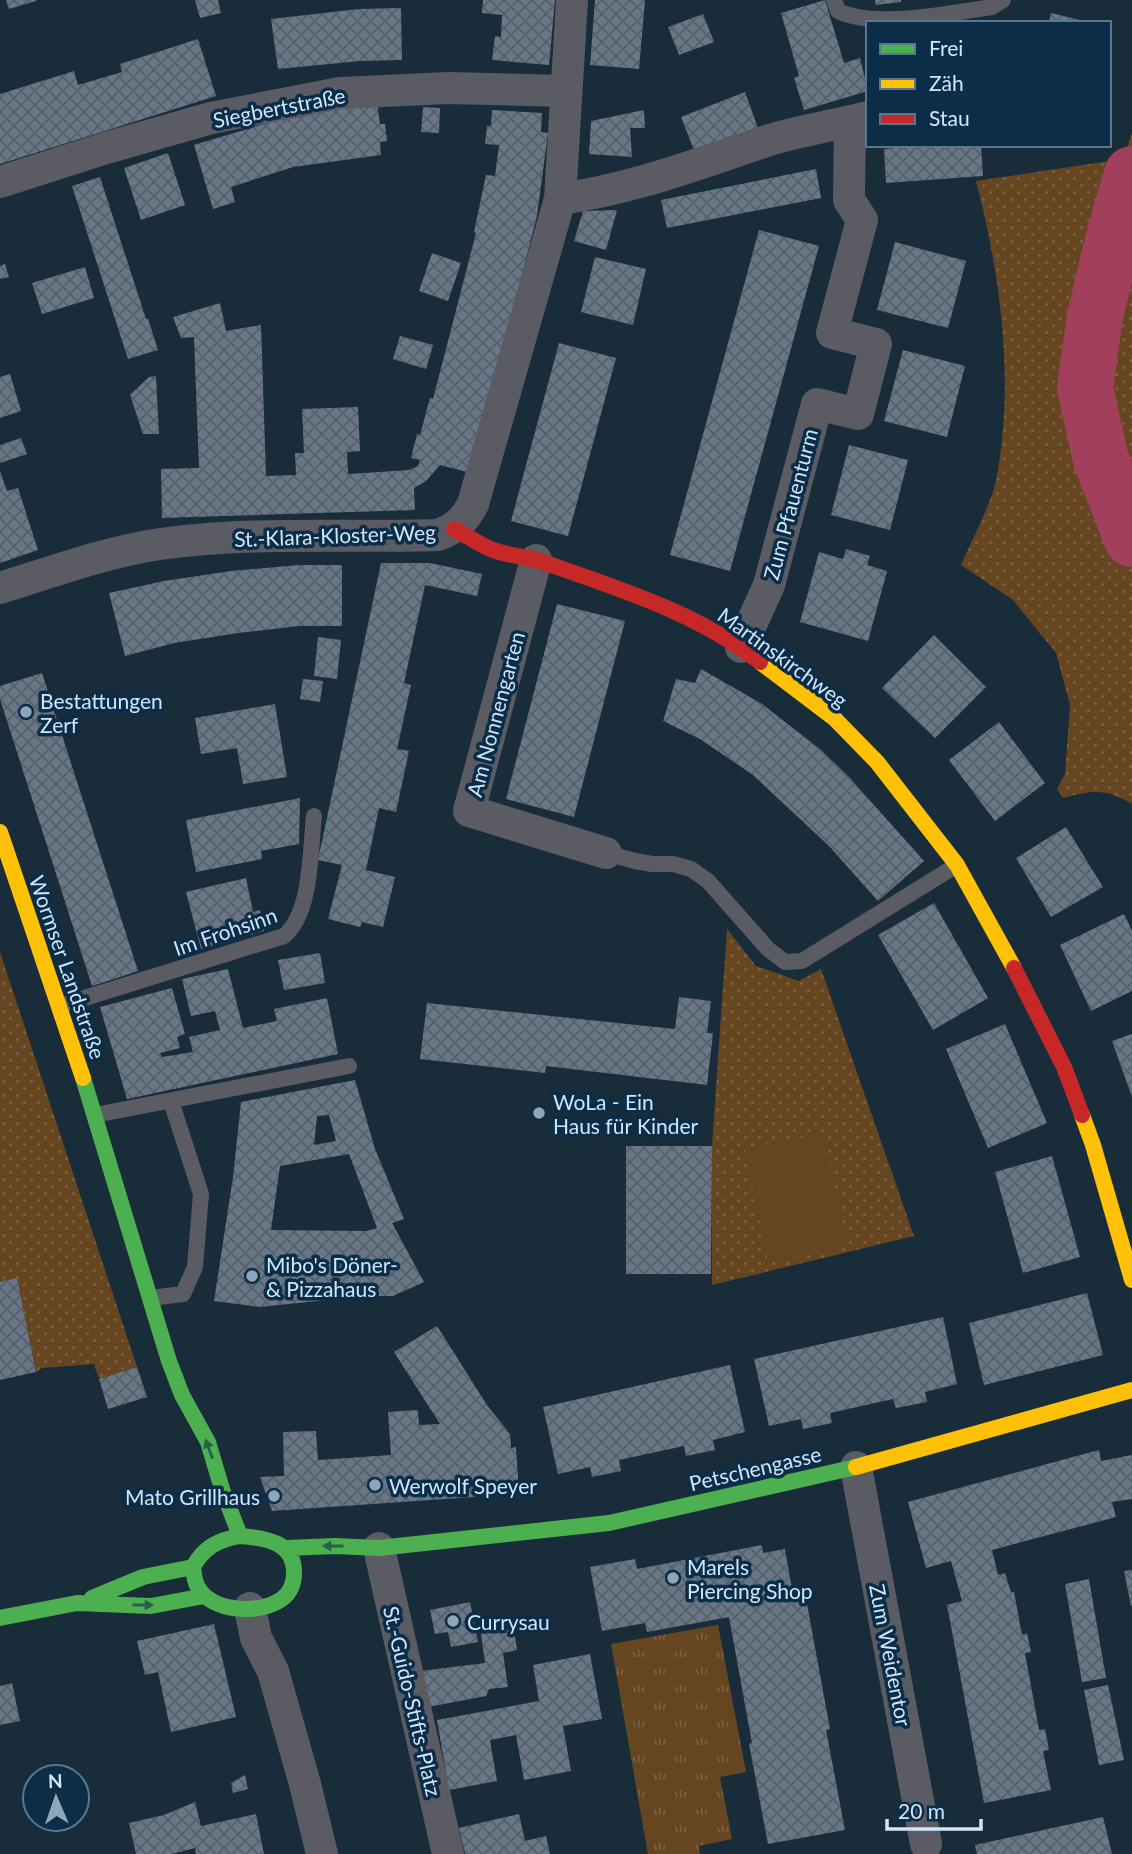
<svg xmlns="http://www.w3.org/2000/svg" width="1132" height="1854" font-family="Lato,sans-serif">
<defs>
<pattern id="grass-tufts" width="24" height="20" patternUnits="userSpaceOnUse" patternTransform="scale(1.75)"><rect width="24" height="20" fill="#664621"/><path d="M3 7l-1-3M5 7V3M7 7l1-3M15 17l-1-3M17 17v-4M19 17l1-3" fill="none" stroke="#7b6142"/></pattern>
<pattern id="park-dots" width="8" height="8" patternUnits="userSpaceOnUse" patternTransform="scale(1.75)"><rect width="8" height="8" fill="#664621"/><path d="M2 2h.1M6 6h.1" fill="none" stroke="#7b6142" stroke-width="1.8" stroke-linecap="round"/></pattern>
<pattern id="building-cross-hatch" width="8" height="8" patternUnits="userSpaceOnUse" patternTransform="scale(1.75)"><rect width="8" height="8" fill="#697686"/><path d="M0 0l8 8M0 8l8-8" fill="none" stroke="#56606c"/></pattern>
</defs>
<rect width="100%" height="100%" fill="#192c3a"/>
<path fill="url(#grass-tufts)" d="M718,1625L746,1772L720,1777L732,1839L699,1846L700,1854H648L611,1644Z"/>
<path fill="url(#park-dots)" d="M1132,133V804C1106,788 1092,790 1063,798L1057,789L1065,774L1070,705L1056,653L1013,600L961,565C971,542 991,504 996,481C1015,382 1001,278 976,181L1123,159Z
M727,929L756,966L799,981L821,969L914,1236L712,1285V1146Z
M0,952L137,1367L99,1379L94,1364L42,1368L36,1372L17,1279L0,1282Z"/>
<path fill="#664621" d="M823,1133L847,1247L768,1262L745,1149Z"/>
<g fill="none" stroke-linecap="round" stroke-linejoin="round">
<path stroke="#a13f5c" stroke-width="56" d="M1132,174L1115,233L1095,316L1085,388L1101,460L1132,539"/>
</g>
<path fill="url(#building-cross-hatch)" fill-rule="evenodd" d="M6,0H36V1L9,9Z
M195,0H218L221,13L200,18Z
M483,0H555L549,65L492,60L495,36L501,37L502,15L482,13Z
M595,0H645L639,69L590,65Z
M825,0L844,63L860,58L868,91L804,110L794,78L799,76L781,13Z
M875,0H901V2L876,5Z
M401,8L402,60L360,61L278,69L271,19L359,9Z
M1051,13L1088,22V23H1049Z
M703,14L714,42L679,55L668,27Z
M198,39L216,96L0,164V94L74,71L78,85L122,72L120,64Z
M745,92L759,131L696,155L681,117Z
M377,102L380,124H385L387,141L380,142L381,155L293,167L231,187L235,202L213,209L194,145L281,119Z
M423,107L440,108L439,133L421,132Z
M492,110L542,113L541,132L548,133L537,216L471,473L440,465L426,481L414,488L415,510L162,518L161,469L199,468L194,337L181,338L173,317L220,303L226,331L261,325L266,476L296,475L295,453H304L302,409L358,407L360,451L347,452L348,474L409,470L418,466L420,460L411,458L417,434L420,435L430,398L433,399L476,233L474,232L486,175L495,176L499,145L485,144L487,126H491Z
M644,110L645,128H630L632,157L589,154L591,121Z
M905,145H981L983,176L886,183L884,149L905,147Z
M168,153L185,205L141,220L124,168Z
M816,169L821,198L667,228L661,200Z
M100,177L146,319H148L158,350L128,359L72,186Z
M617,210L606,250L574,241L583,211Z
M759,230L819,246L730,571L670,555Z
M895,242L966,261L948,328L877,310Z
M432,253L461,263L448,301L419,291Z
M595,257L646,269L633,325L581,312Z
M5,264L9,277L0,279V266Z
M85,267L94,298L42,314L32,283Z
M400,336L433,345L426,369L393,359Z
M559,343L616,358L568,536L511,521Z
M903,350L965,366L947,437L884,421Z
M10,374L21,411L0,418V377Z
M156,376L159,434H143L130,395L149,377Z
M21,438L27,454L0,463V445Z
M849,445L908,460L890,530L831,515Z
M0,471L7,491L18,488L38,550L0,563Z
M846,549L870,556L867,565L887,571L868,641L800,622L819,552L843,559Z
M381,563H430L482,574L477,596L425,585L404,683L411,685L397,749L409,751L396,812L379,808L366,870L395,877L383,927L362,922L360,927L328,919L342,865L318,860Z
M299,565H342V626H299L238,633L174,643L125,656L109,593L164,581L231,571Z
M557,604L625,621L574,817L506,799Z
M934,635L986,687L935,738L882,688Z
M318,637L341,640L337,679L314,676Z
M701,669L762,704L821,750L849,777L924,861L878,901L829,846L753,775L700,739L663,721L676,679L695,683Z
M42,673L138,971L92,986L0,699V686Z
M303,679L323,681L320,702L300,699Z
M275,704L287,777L243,784L237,748L201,754L195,718Z
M999,722L1045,783L995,821L949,760Z
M300,798L299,844L261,851L262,859L196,872L186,820Z
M1066,827L1103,887L1051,917L1016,858Z
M246,878L253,912L260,910L264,931L201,949L186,892Z
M934,903L988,998L933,1030L878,935Z
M1124,914L1132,931V991L1091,1011L1060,945Z
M320,953L325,983L284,990L278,960Z
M228,969L243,1028L277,1021L274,1009L327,998L338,1054L127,1099L100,1007L172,988L185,1034L177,1037L180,1048L160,1053L162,1057L193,1052L189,1037L220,1030L215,1011L191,1016L182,979Z
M679,997L711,1001L707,1033H713L707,1085L546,1066L545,1073L420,1059L427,1003L675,1029Z
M1005,1024L1047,1123L988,1148L946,1049Z
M1132,1034V1097L1112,1041Z
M355,1080L375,1149L404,1219L392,1223L424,1282L393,1296H366L260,1307L214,1301L233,1177L241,1102ZM329,1115L336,1141L314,1145L317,1116ZM349,1154L377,1228L367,1231L271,1230L280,1166Z
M626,1146H712L711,1274H626Z
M1052,1156L1080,1257L1023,1273L995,1172Z
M17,1278L36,1372L0,1380V1282Z
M1087,1293L1103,1355L984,1385L969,1323Z
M943,1317L957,1384L925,1392L927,1402L896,1408L893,1399L830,1413L832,1423L803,1429L801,1419L769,1426L754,1359Z
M437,1326L487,1405L510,1434L511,1448L516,1447L519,1494L272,1511L260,1477L284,1476L283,1432L316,1431L318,1460L391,1455L388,1412L418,1410L419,1425L440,1424L394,1352Z
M730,1365L745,1432L713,1440L715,1450L686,1456L684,1446L619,1460L621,1471L592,1477L590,1467L558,1474L543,1407Z
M137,1367L147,1397L108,1409L99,1379Z
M1099,1450L1101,1461L1132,1455V1499L1112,1502L1116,1517L992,1550L998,1575L1005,1573L1011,1592H1014L1022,1635L1027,1633L1031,1652L1025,1653L1039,1730L1045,1729L1049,1750L1043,1751L1051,1790L984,1803L947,1605L962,1601L951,1561L926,1568L908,1502Z
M762,1545L763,1553L785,1549L793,1595L805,1593L830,1729L826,1730L845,1830L768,1844L749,1744L752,1743L729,1617L647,1632L645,1623L602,1631L590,1567L635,1559L637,1569Z
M1132,1570V1606H1131L1124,1571Z
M1089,1579L1106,1678L1082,1682L1065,1584Z
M470,1602L478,1642L451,1647L448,1632L435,1634L430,1610Z
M214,1624L236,1717L171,1732L158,1672L145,1675L137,1641Z
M514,1629L517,1650L503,1653L508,1687L489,1689L486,1696L428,1707L421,1671L485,1663L481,1634Z
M590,1654L602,1719L563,1726L571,1771L524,1780L516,1735L490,1740L497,1781L449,1790L437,1720L539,1701L533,1665Z
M12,1683L20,1721L0,1725V1686Z
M1108,1685L1124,1760L1099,1765L1084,1690Z
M245,1775L248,1789L233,1793L231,1783Z
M195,1802L201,1826L256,1814L264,1854H196L195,1848L172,1854H136L129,1823L164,1815Z
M519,1814L525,1841L546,1836L550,1854H465L459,1828Z
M1103,1817L1112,1854H977L975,1845Z"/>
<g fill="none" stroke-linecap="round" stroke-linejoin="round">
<path stroke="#5a5b63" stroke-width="16" d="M834,0L838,11C875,29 951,13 992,7L1003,0
M606,853L635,861L652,864H673L691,869L708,881L768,949L785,962L802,961L957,865
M59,1006L284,936C312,913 310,851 314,816
M95,1115L349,1066
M150,1298L183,1294L195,1267L201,1194L171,1101"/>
<path stroke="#5a5b63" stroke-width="32" d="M0,182L106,148L211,118L340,93L448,88L566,91
M560,199C634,189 702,162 773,139C804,130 836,125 868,117
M536,560L469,811L606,853
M0,588C52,572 106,552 160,544C252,531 346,538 438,535C456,528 464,521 473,504L560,199L572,0
M741,647L769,585L817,404L858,414L876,344L832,333L862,220L849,200L850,121
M856,1467L926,1844
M379,1548L448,1854
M250,1608L256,1638L273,1671L305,1784L322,1854"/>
<path stroke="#4caf50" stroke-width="16" d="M83,1078L169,1361L182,1395L208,1442L222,1489L240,1536
M240,1536C266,1538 295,1542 294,1574C294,1583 290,1593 283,1598C263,1614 219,1613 201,1592C195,1585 194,1576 193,1567C204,1547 218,1540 240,1536Z
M287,1548L335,1546L379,1548L609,1523L856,1467
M92,1598L143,1577L193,1567
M0,1618L77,1603L151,1606L204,1596"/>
<path stroke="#ffc107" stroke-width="16" d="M760,662L834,718L877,762L957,865L1014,968
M0,832L83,1078
M1082,1115L1093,1145L1132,1280
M856,1467L1132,1390"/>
<path stroke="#c62828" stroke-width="16" d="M454,529C468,536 482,547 496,551C512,556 528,557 543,562C619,589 696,612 760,662
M1014,968L1064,1067L1082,1115"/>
</g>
<defs><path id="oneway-solid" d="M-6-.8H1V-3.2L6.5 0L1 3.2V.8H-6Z" transform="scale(1.75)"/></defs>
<g fill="#25614b">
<use href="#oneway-solid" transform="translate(209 1449) rotate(-110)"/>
<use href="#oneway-solid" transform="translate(333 1546) rotate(180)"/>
<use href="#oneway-solid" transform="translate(143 1605)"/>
</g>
<g fill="#8fa5b8" stroke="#0b2d48" stroke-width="2.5">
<circle cx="26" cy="712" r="7"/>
<circle cx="539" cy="1113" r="7"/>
<circle cx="252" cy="1276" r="7"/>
<circle cx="375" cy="1485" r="7"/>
<circle cx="274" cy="1496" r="7"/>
<circle cx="673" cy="1578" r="7"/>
<circle cx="453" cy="1621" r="7"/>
</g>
<g text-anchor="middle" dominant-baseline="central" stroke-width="7" stroke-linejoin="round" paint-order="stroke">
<g font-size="21" fill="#cfe6fc" stroke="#0b2d48">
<text transform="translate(279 107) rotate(-11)">Siegbertstraße</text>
<text transform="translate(790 504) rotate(-75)">Zum Pfauenturm</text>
<text transform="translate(335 535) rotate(-2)">St.-Klara-Kloster-Weg</text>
<text transform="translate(783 657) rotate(36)">Martinskirchweg</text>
<text transform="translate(495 714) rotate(-75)">Am Nonnengarten</text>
<text transform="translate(225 931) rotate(-19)">Im Frohsinn</text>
<text transform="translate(68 967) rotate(71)">Wormser Landstraße</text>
<text transform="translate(755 1468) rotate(-13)">Petschengasse</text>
<text transform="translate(891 1655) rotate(79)">Zum Weidentor</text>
<text transform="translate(413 1701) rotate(77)">St.-Guido-Stifts-Platz</text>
</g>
<g font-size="21" fill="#cfe6fc" stroke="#0b2d48" text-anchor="start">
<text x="40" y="700">Bestattungen<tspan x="40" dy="24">Zerf</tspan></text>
<text x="553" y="1101">WoLa - Ein<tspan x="553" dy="24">Haus für Kinder</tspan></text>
<text x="266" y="1264">Mibo's Döner-<tspan x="266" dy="24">&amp; Pizzahaus</tspan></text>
<text x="389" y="1485">Werwolf Speyer</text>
<text x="260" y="1496" text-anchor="end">Mato Grillhaus</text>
<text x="687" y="1566">Marels<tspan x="687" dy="24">Piercing Shop</tspan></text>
<text x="467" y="1621">Currysau</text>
</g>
</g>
<rect x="866" y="21" width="245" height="126" fill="#0b2d48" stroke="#597790" stroke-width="2"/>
<rect x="880" y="44" width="35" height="10" fill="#4caf50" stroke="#597790" stroke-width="2"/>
<text x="929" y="56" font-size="21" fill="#cfe6fc">Frei</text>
<rect x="880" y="79" width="35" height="10" fill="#ffc107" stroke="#597790" stroke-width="2"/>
<text x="929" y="91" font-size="21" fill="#cfe6fc">Zäh</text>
<rect x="880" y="114" width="35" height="10" fill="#c62828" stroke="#597790" stroke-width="2"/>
<text x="929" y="126" font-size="21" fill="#cfe6fc">Stau</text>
<g transform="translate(56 1798) rotate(358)"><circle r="33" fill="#0b2d48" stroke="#597790" stroke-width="2"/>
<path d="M0-5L12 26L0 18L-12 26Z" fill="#8fa5b8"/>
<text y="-10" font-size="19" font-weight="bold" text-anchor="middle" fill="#cfe6fc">N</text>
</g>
<path d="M887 1819v10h94v-10" fill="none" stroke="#cfe6fc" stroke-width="3.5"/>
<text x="898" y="1819" font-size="21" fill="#cfe6fc" stroke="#0b2d48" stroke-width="5" paint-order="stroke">20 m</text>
</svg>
